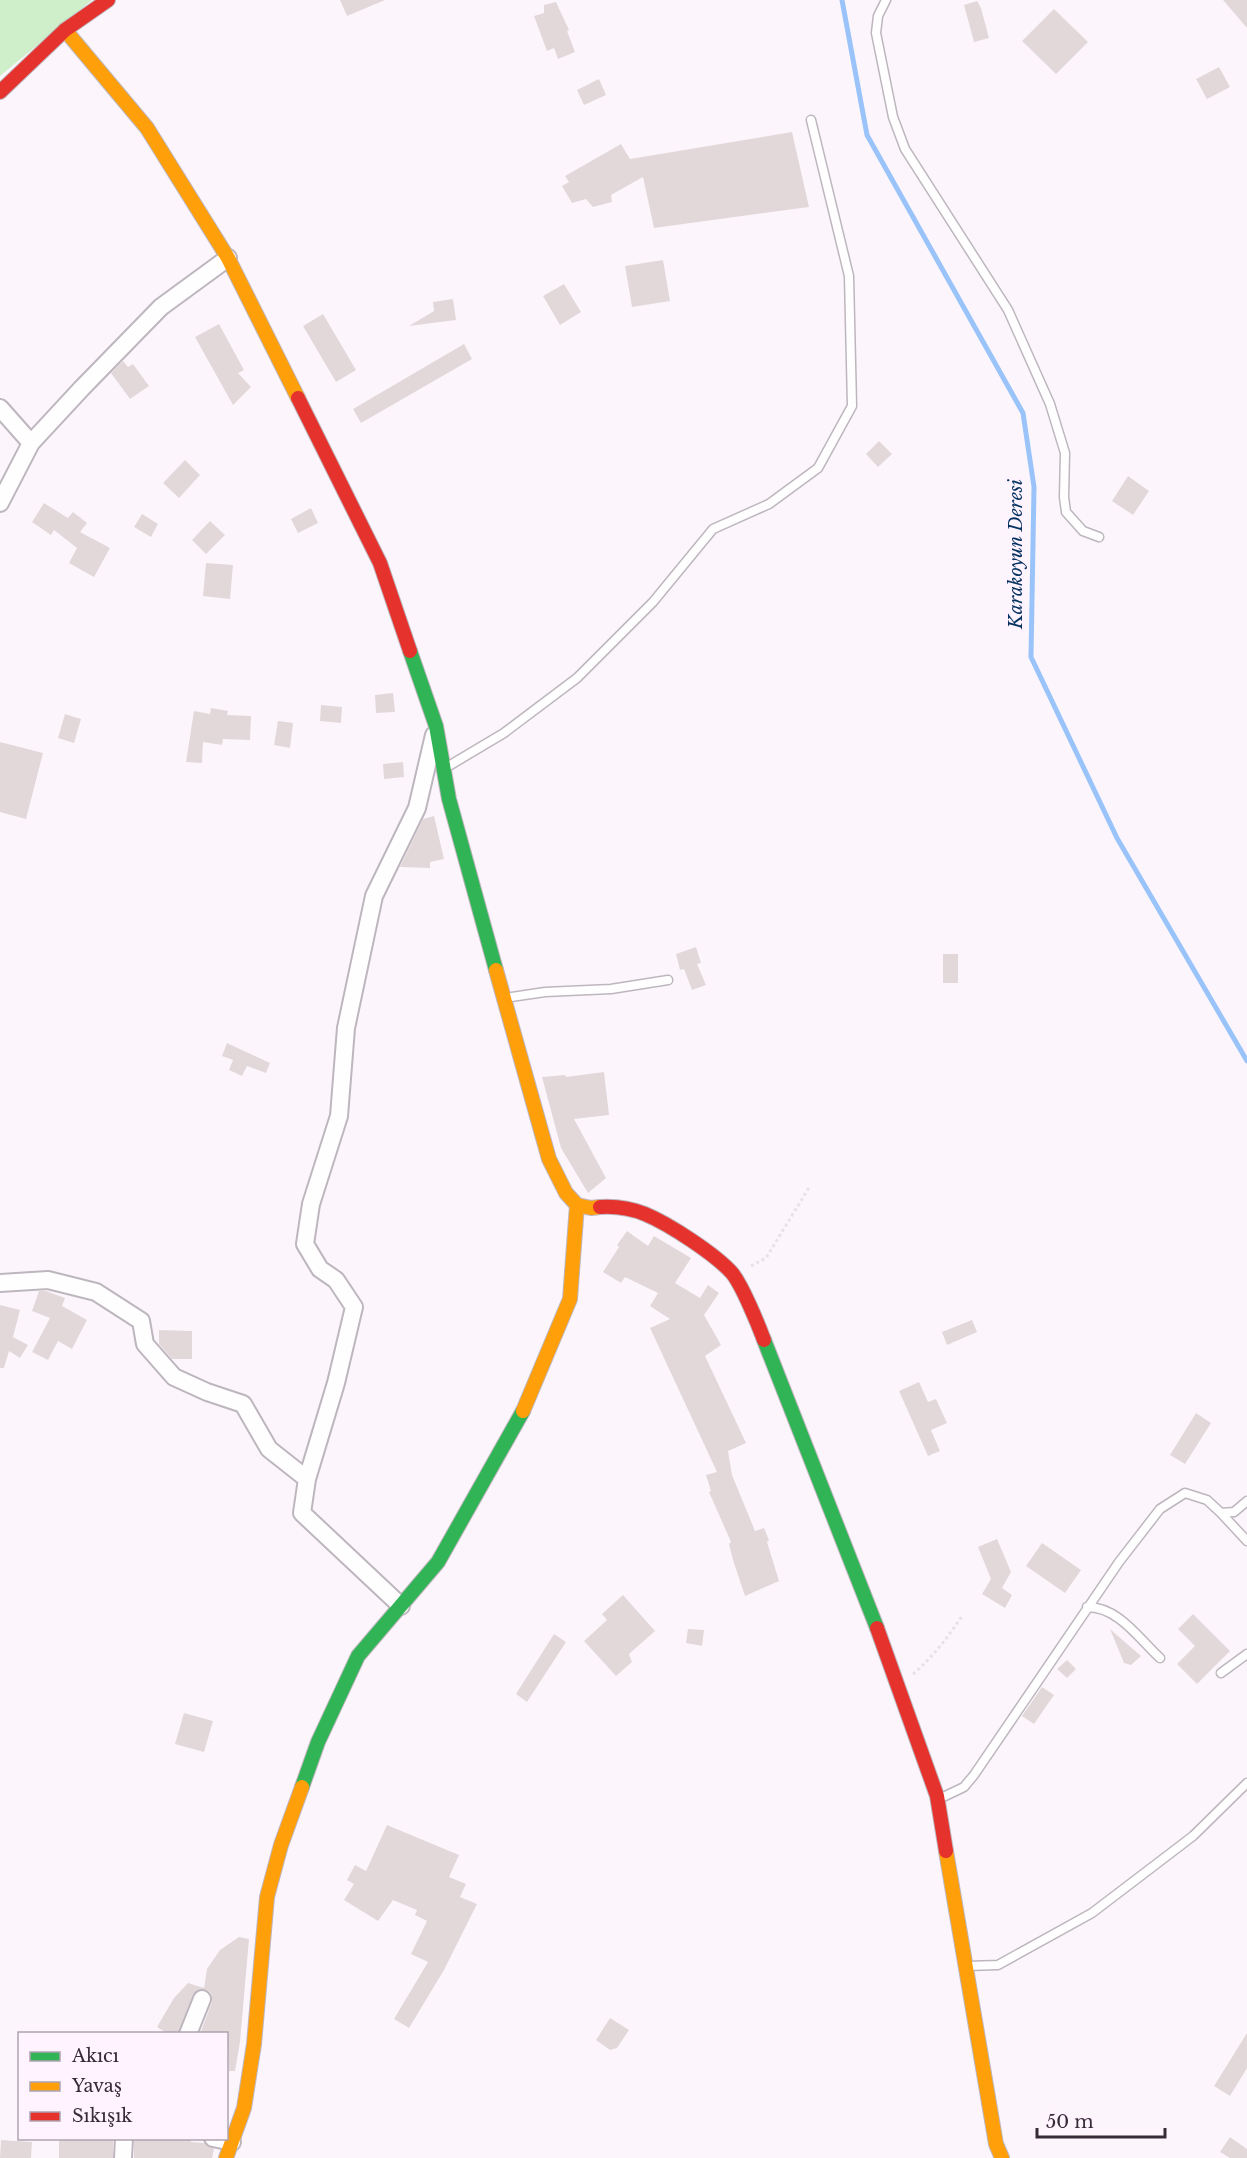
<svg xmlns="http://www.w3.org/2000/svg" width="1247" height="2158" font-family="'Libre Baskerville',serif">
<rect width="100%" height="100%" fill="#fcf6fc"/>
<path fill="#ceefca" d="M0,0H92L0,76Z"/>
<g fill="none" stroke-linecap="round" stroke-linejoin="round">
<path stroke="#9ac4f9" stroke-width="5" d="M842,0L867,135L1023,413L1034,487L1031,657L1117,838L1247,1061"/>
</g>
<path fill="#e2d8d9" d="M340,0H385L347,16Z
M1223,0H1247V28Z
M977,1L981,8L989,38L974,42L964,5Z
M556,2L569,30L567,31L575,52L558,59L554,48L547,51L534,16L544,13V5Z
M1054,9L1088,42L1056,74L1022,41Z
M1219,67L1230,87L1207,99L1196,79Z
M599,79L606,95L584,105L577,90Z
M792,132L809,207L654,228L643,177L611,195L612,202L593,207L586,199L572,203L562,186L569,182L565,176L621,144L630,159Z
M663,260L670,301L632,307L625,266Z
M564,284L581,312L560,325L543,296Z
M453,299L456,320L409,326L434,311L433,302Z
M323,314L356,370L336,382L303,326Z
M219,324L244,370L238,373L251,387L233,405L195,337Z
M464,344L472,359L361,423L353,409Z
M123,361L128,367L133,364L149,386L130,399L111,373Z
M879,441L892,454L878,467L866,454Z
M185,460L200,475L179,498L163,483Z
M1128,476L1149,491L1133,515L1112,501Z
M44,503L68,518L73,512L87,523L80,532L110,548L94,577L69,563L77,548L54,530L51,535L32,522Z
M311,508L318,523L298,533L291,519Z
M142,514L158,524L151,537L134,527Z
M210,521L225,535L206,554L192,540Z
M206,563L233,565L230,599L203,596Z
M393,693L395,712L376,713L375,695Z
M321,705L342,707L341,723L320,721Z
M211,708L228,711L227,715L251,716L250,740L223,739L222,745L203,742L202,763L186,762L194,711L210,714Z
M65,714L81,719L74,743L58,738Z
M278,721L293,723L290,748L274,745Z
M0,742L43,753L26,819L0,812Z
M403,762L404,777L384,779L383,764Z
M434,816L444,859L430,862V868L400,867L423,819Z
M696,947L701,963L697,964L706,985L692,990L684,969L680,970L676,954Z
M943,954H958V983H943Z
M227,1043L270,1063L266,1073L247,1066L242,1076L229,1070L233,1060L222,1056Z
M604,1072L609,1115L574,1119L606,1178L588,1193L561,1148L542,1077L565,1075L566,1077Z
M627,1231L648,1246L654,1236L691,1258L675,1283L700,1298L708,1285L719,1293L704,1315L721,1345L705,1356L746,1443L728,1451L732,1475L755,1531L764,1528L769,1540L767,1542L779,1581L745,1596L733,1560L729,1544L731,1542L709,1492L711,1491L706,1475L717,1472L650,1328L670,1319L650,1306L658,1293L625,1277L621,1283L603,1272L619,1247L617,1245Z
M39,1291H46L65,1298L62,1306L87,1320L72,1349L58,1341L48,1360L32,1352L50,1318L32,1311Z
M0,1305L20,1310L13,1337L28,1345L20,1358L9,1351L4,1368H0Z
M972,1320L977,1332L947,1345L942,1332Z
M159,1330L192,1331V1359H172L159,1344Z
M919,1382L928,1402L936,1399L947,1423L931,1430L940,1451L928,1456L899,1391Z
M1196,1413L1211,1423L1185,1464L1170,1455Z
M997,1539L1011,1572L1002,1588L1012,1595L1005,1608L982,1594L991,1579L978,1547Z
M1042,1543L1081,1570L1065,1593L1026,1566Z
M623,1595L655,1631L629,1654L632,1662L616,1676L584,1641L607,1620L602,1614Z
M1193,1614L1230,1651L1197,1684L1177,1664L1195,1646L1178,1629Z
M688,1629L704,1630L702,1646L686,1643Z
M1110,1629L1141,1656L1131,1665L1124,1663Z
M554,1634L566,1642L527,1702L516,1694Z
M1067,1660L1076,1669L1067,1678L1057,1669Z
M1042,1687L1054,1695L1034,1724L1022,1716Z
M184,1713L213,1721L204,1752L175,1744Z
M387,1825L459,1855L449,1877L466,1884L460,1897L477,1904L444,1970L409,2028L394,2019L428,1962L411,1954L427,1921L415,1915L417,1910L393,1900L378,1921L344,1900L354,1884L347,1880L355,1865L366,1871Z
M239,1937L249,1939L240,2042L235,2071H229L228,2034H200L212,2002L211,1993L206,1990L200,1989L193,1995L178,2034H168L157,2027L174,1998L188,1983L204,1988L207,1969L220,1950Z
M610,2018L629,2030L617,2048L610,2050L596,2040Z
M1247,2033V2068L1230,2096L1214,2086Z
M1230,2137L1247,2149V2158H1230L1220,2152Z
M59,2139H113V2158H59Z
M134,2139H191V2142L204,2143L214,2149L212,2158H134Z
M1,2140L32,2142L31,2158H0Z"/>
<g fill="none" stroke-linecap="round" stroke-linejoin="round">
<g stroke="#beb6be" stroke-width="11">
<path id="lane" d="M886,0L878,16L876,33L893,117L905,149L1008,310L1050,404L1065,453L1064,497L1066,512L1083,531L1099,537
M447,767L504,733L577,678L653,602L713,529L769,504L818,468L852,406L849,276L811,120
M505,998L545,992L611,989L668,980
M1221,1513L1247,1541
M1087,1607C1119,1607 1139,1639 1160,1658
M1221,1673L1247,1654
M941,1798L964,1787L974,1775L1119,1562L1160,1509L1185,1493L1207,1500L1221,1513L1234,1512L1247,1501
M967,1966L998,1965L1092,1913L1193,1836L1247,1783"/>
</g>
<g stroke="#beb6be" stroke-width="20">
<path id="street" d="M0,408L31,443
M0,503L31,443L82,388L161,307L228,258
M0,1283L48,1280L96,1292L141,1321L145,1344L174,1377L207,1392L243,1404L269,1449L307,1479L302,1513L401,1606
M307,1479L336,1383L354,1307L336,1280L320,1269L305,1244L311,1204L339,1116L346,1028L374,896L417,808L434,735
M188,2034L202,1999
M213,2138L232,2142
M123,2158L124,2138"/>
</g>
<g stroke="#beb6be" stroke-width="16">
<path id="fast" d="M410,651L436,726L449,799L496,970
M764,1340L877,1628
M302,1787L318,1742L358,1656L438,1562L523,1411"/>
</g>
<g stroke="#beb6be" stroke-width="16">
<path id="slow" d="M65,30L147,128L228,258L298,398
M496,970L549,1159L566,1193L577,1205L591,1208L600,1207
M523,1411L570,1299L577,1205
M946,1851L996,2144L1002,2158
M226,2158L244,2108L254,2044L267,1897L281,1845L302,1787"/>
</g>
<g stroke="#beb6be" stroke-width="16">
<path id="jam" d="M0,92L65,30L108,0
M298,398L380,563L410,651
M600,1207C615,1206 630,1208 645,1214C669,1224 715,1254 732,1273C742,1285 758,1324 764,1340
M877,1628L937,1796L946,1851"/>
</g>
<path stroke="#e5e3e5" stroke-width="3" stroke-dasharray="3 3" stroke-linecap="butt" d="M751,1266L766,1258L810,1186
M913,1674C933,1657 948,1637 962,1616"/>
<use href="#lane" stroke="#fffeff" stroke-width="8"/>
<use href="#street" stroke="#fffeff" stroke-width="16"/>
<use href="#fast" stroke="#30b455" stroke-width="14"/>
<use href="#slow" stroke="#ff9f0a" stroke-width="14"/>
<use href="#jam" stroke="#e5322d" stroke-width="14"/>
</g>
<g text-anchor="middle" dominant-baseline="central" stroke-width="6" stroke-linejoin="round" paint-order="stroke">
<g font-size="18" font-style="italic" fill="#04315f" stroke="#fef3ff">
<text transform="translate(1016 554) rotate(-90)">Karakoyun Deresi</text>
</g>
</g>
<rect x="18" y="2032" width="210" height="108" fill="#fef3ff" stroke="#aea3af" stroke-width="1.5"/>
<rect x="30" y="2052" width="30" height="9" fill="#30b455" stroke="#aea3af" stroke-width="1.5"/>
<text x="72" y="2062" font-size="18" fill="#362b37">Akıcı</text>
<rect x="30" y="2082" width="30" height="9" fill="#ff9f0a" stroke="#aea3af" stroke-width="1.5"/>
<text x="72" y="2092" font-size="18" fill="#362b37">Yavaş</text>
<rect x="30" y="2112" width="30" height="9" fill="#e5322d" stroke="#aea3af" stroke-width="1.5"/>
<text x="72" y="2122" font-size="18" fill="#362b37">Sıkışık</text>
<path d="M1037 2128v9h128v-9" fill="none" stroke="#362b37" stroke-width="3"/>
<text x="1046" y="2128" font-size="18" fill="#362b37" stroke="#fef3ff" stroke-width="4.5" paint-order="stroke">50 m</text>
</svg>
